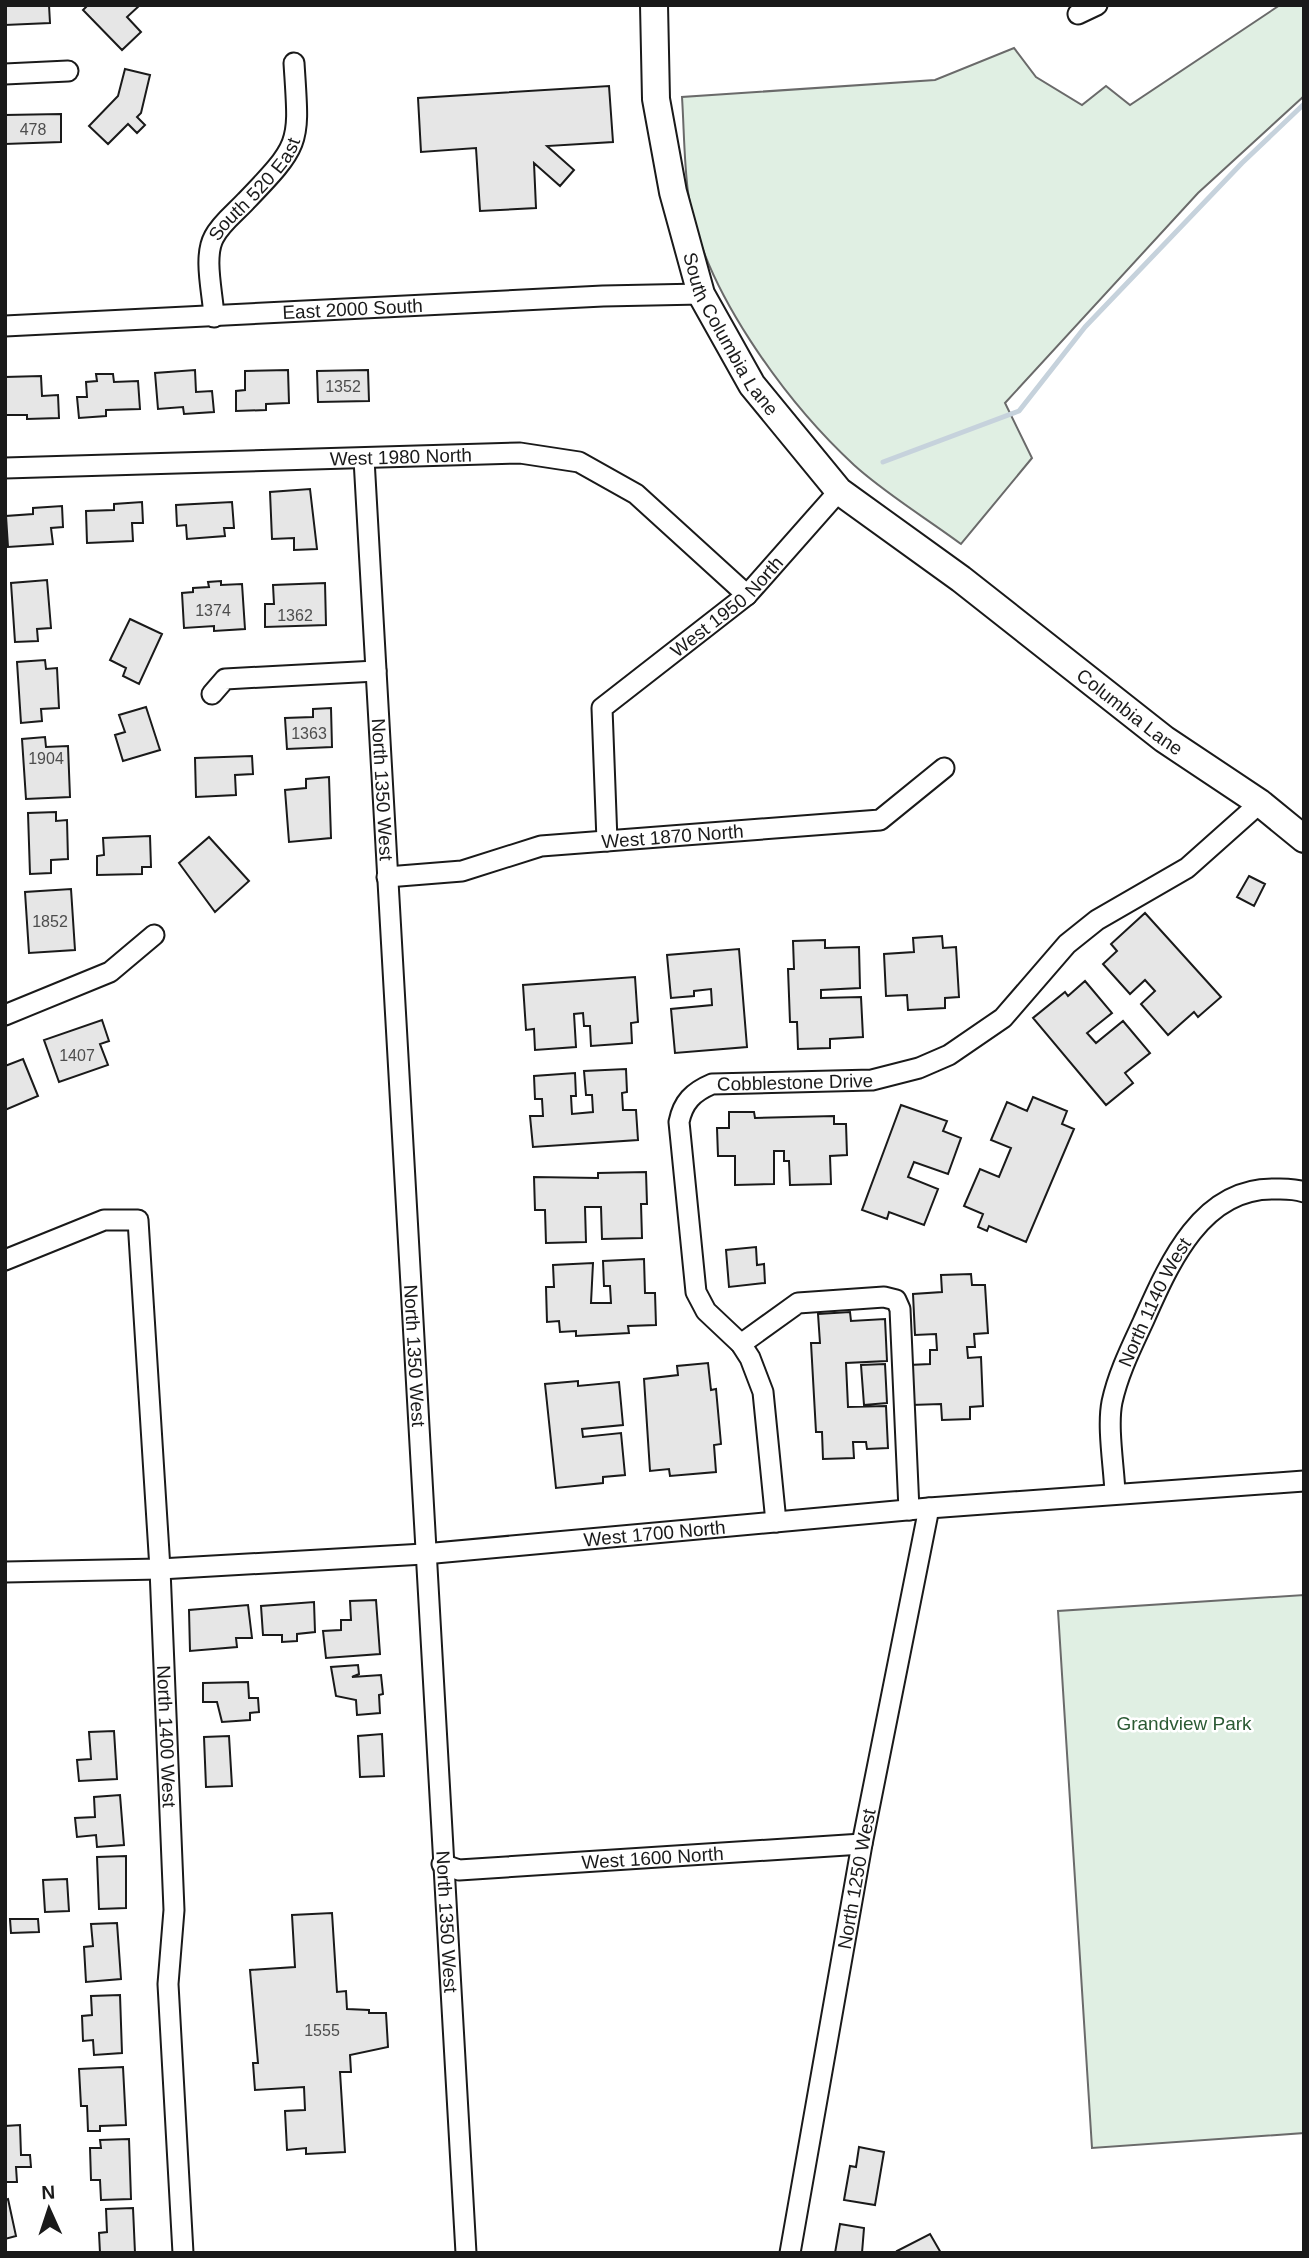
<svg xmlns="http://www.w3.org/2000/svg" width="1309" height="2258" font-family="Helvetica,sans-serif">
<rect width="100%" height="100%" fill="#fff"/>
<path fill="#e0efe3" stroke="#6a6a6a" stroke-width="2" d="M1280,5H1304V96L1198,193L1005,403L1032,458L961,544C926,518 886,494 854,465C786,402 700,286 688,192C684,161 684,128 682,97L935,80L1014,48L1036,77L1082,105L1106,86L1130,105Z
M1304,1595V2133L1092,2148L1058,1611Z"/>
<g fill="none" stroke-linecap="round" stroke-linejoin="round">
<path stroke="#c6d2dc" stroke-width="5" d="M883,462L1019,411L1085,327L1242,163L1304,104"/>
</g>
<path fill="#e6e6e6" stroke="#1a1a1a" stroke-width="2" d="M5,5H49L50,23L5,25Z
M88,5H140L127,17L141,32L122,50L83,10Z
M125,69L150,75L141,113L137,117L145,125L137,133L128,124L108,144L89,126L118,96Z
M609,86L613,142L547,146L574,170L560,186L534,163L536,208L480,211L476,148L421,152L418,98Z
M61,114V142L5,144V115Z
M195,370L196,392L212,391L214,412L184,414L183,407L158,409L155,373Z
M288,370L289,403L266,404V410L236,411V391L245,390V371Z
M368,370L369,401L318,402L317,371Z
M96,374H113L114,382L138,381L140,409L106,410V416L79,418L77,397H87L86,382L97,381Z
M41,376L42,396L58,395L59,418L27,419V415H5V377Z
M310,489L317,549L294,550V538L272,539L270,492Z
M142,502L143,523H132L133,541L87,543L86,511L114,510V504Z
M232,502L234,528H224L225,536L187,539L186,525L177,526L176,505Z
M62,506L63,527L51,528L53,544L8,547L6,516L33,514V508Z
M47,580L51,628L37,629L38,641L15,642L11,583Z
M221,581V585L242,584L245,629L214,631V626L184,628L182,593L193,592V588L209,587L208,582Z
M325,583L326,625L265,627V604H274L273,585Z
M130,619L162,634L139,684L123,676L126,668L110,660Z
M45,660L46,669L57,668L59,708L41,709L42,721L21,723L17,662Z
M146,707L160,750L123,761L115,735L125,732L119,715Z
M331,708L332,747L287,749L285,718L313,717V709Z
M45,737L46,747L68,746L70,797L26,799L22,739Z
M252,756L253,774L235,775L236,795L196,797L195,758Z
M329,777L331,838L289,842L285,790L306,788V779Z
M56,812V821L67,820L68,859L51,860V873L30,874L28,813Z
M150,836L151,867H142V874L97,875V856L104,855L103,838Z
M209,837L249,881L215,912L179,863Z
M1249,876L1265,884L1254,906L1237,897Z
M71,889L75,950L29,953L25,892Z
M1145,913L1221,997L1198,1017L1194,1012L1168,1035L1141,1004L1155,991L1145,980L1130,994L1103,964L1117,951L1111,944Z
M942,936L943,948L956,947L959,997L945,998V1008L908,1010L907,995L886,996L884,954L914,952L913,938Z
M825,940V948L859,947L860,988L821,990V998L861,997L863,1037L830,1039V1048L798,1049L797,1022H790L788,969H794L793,941Z
M739,949L747,1047L675,1053L671,1009L712,1005L711,989L694,991V996L671,998L667,955Z
M635,977L638,1022L631,1023L632,1043L591,1046L590,1026H584L583,1013L574,1014L576,1047L535,1050L534,1029L526,1030L523,985Z
M1085,981L1112,1013L1087,1033L1096,1043L1123,1021L1150,1053L1125,1073L1133,1083L1106,1105L1033,1018L1065,992L1068,996Z
M102,1020L109,1041L100,1044L108,1065L59,1082L44,1040Z
M23,1059L38,1096L5,1110V1066Z
M626,1069L627,1092L622,1093L623,1110H636L638,1140L533,1147L530,1116H543L542,1099H535L534,1076L575,1073L576,1096H571L572,1114L593,1112L592,1095H586L584,1071Z
M1033,1097L1067,1111L1062,1124L1074,1129L1026,1242L989,1226L987,1231L978,1227L983,1214L964,1206L980,1169L999,1177L1011,1148L991,1140L1007,1102L1027,1111Z
M901,1105L947,1121L943,1131L961,1138L948,1174L914,1162L908,1177L938,1189L924,1225L889,1212L887,1219L862,1210Z
M729,1112H754L755,1118L834,1116V1124H846L847,1155L830,1156L831,1184L790,1185L789,1161H784V1151H774V1184L735,1185V1156H718L717,1128H729Z
M646,1172L647,1204H641L642,1238L602,1239L601,1207H585L586,1242L546,1243L545,1210H535L534,1177L598,1178V1173Z
M756,1247L757,1265L764,1264L765,1283L729,1287L726,1250Z
M644,1259L645,1293H655L656,1325L628,1326L629,1333L576,1336V1331L560,1332L559,1321L547,1322L546,1287H554L553,1265L593,1263L591,1303H611L610,1286H604L603,1261Z
M971,1274L972,1285H985L988,1333L974,1334L975,1347H967L968,1358L981,1357L983,1406L970,1407V1419L942,1420L941,1404L911,1405L909,1365L930,1364V1350H937L936,1334L915,1335L913,1294L942,1292L941,1275Z
M850,1312L851,1321L885,1319L887,1361L846,1363L848,1407L886,1406L888,1448L867,1449L866,1442H853L854,1458L823,1459L822,1432H816L811,1343H820L818,1314Z
M708,1363L711,1390L716,1389L721,1444L714,1445L716,1472L670,1476L669,1469L650,1471L644,1379L678,1375L677,1366Z
M885,1364L887,1403L864,1405L861,1365Z
M578,1381V1386L619,1382L623,1425L582,1429L583,1437L621,1433L625,1475L603,1477V1483L556,1488L545,1384Z
M376,1600L380,1654L326,1658L323,1631L341,1630V1620H351L350,1601Z
M314,1602L315,1632L297,1634V1641L282,1642V1635H263L261,1606Z
M248,1605L252,1638H236L237,1647L190,1651L189,1610Z
M358,1665L359,1674L352,1677L381,1675L383,1694L379,1695L380,1713L357,1715L356,1700L336,1696L331,1667Z
M248,1682L249,1698H258L259,1712L250,1713V1720L222,1722L217,1702H203V1683Z
M114,1731L117,1779L79,1781L77,1760L91,1759L89,1732Z
M382,1734L384,1776L360,1777L358,1736Z
M229,1736L232,1786L206,1787L204,1737Z
M120,1795L124,1845L97,1847L96,1835L77,1837L75,1818L95,1817L94,1797Z
M126,1856V1908L99,1909L97,1857Z
M67,1879L69,1911L45,1912L43,1880Z
M332,1913L337,1992L346,1991L347,2009L369,2010V2013H386L388,2047L350,2055L351,2072H340L345,2152L306,2154V2148L287,2150L285,2111L305,2110L304,2087L255,2090L253,2063H258L250,1970L295,1967L292,1915Z
M10,1919H38L39,1932L11,1933Z
M117,1923L121,1979L86,1982L84,1947L93,1946L91,1924Z
M120,1995L122,2053L94,2055L93,2040L83,2041L82,2016L92,2015L91,1996Z
M123,2067L126,2125L100,2126V2131H88L87,2106H81L79,2069Z
M20,2125L21,2155H30L31,2167H16L17,2182H5V2126Z
M129,2139L131,2199L101,2200L100,2180H91L90,2148H101L100,2140Z
M859,2147L884,2152L875,2205L844,2200L850,2166L856,2167Z
M8,2199L16,2236L5,2239V2200Z
M133,2208L135,2253H100L99,2233L107,2232L106,2209Z
M840,2224L864,2228L862,2253H835Z
M930,2234L941,2253H898L897,2251Z"/>
<g fill="none" stroke-linecap="round" stroke-linejoin="round">
<g stroke="#1a1a1a" stroke-width="23">
<g id="minor">
<path d="M1078,14L1097,5"/>
<path d="M5,74L68,71"/>
<path id="s1" d="M214,317C213,294 203,257 214,237C221,223 236,212 246,201C303,142 299,143 294,63"/>
<path id="s2" d="M5,326L603,296L701,294"/>
<path id="s3" d="M364,459L466,2253"/>
<path id="s4" d="M5,468L520,453L579,462L636,494L747,595"/>
<path d="M212,694L225,679L376,671"/>
<path id="s5" d="M607,841L602,708L747,595L839,491"/>
<path id="s6" d="M387,877L462,871L541,846L880,820L944,768"/>
<path d="M5,1015L110,972L154,935"/>
<path id="s7" d="M5,1260L104,1220H138L160,1569L174,1910L168,1984L183,2253"/>
<path d="M741,1344L798,1303L884,1297L896,1300L900,1309L909,1510"/>
<path id="s8" d="M1115,1493C1114,1467 1107,1427 1112,1402C1118,1374 1131,1348 1143,1322C1168,1266 1200,1189 1272,1189C1283,1189 1293,1188 1304,1192"/>
<path id="s9" d="M776,1522L763,1392L750,1358L741,1344L706,1311L696,1292L679,1122C683,1102 693,1092 712,1084L872,1080L919,1068L949,1055L1003,1018L1067,944L1097,920L1187,868L1260,803"/>
<path id="s10" d="M5,1572L160,1569L424,1554L929,1508L1304,1481"/>
<path id="s11" d="M442,1864L459,1870L862,1844"/>
<path id="s12" d="M790,2253L862,1844L929,1508"/>
</g>
</g>
<g stroke="#1a1a1a" stroke-width="30">
<g id="major">
<path id="s13" d="M654,5L656,99L673,192L701,294L752,385L839,491L961,579L1164,739L1260,803L1304,839"/>
</g>
</g>
<use href="#minor" stroke="#fff" stroke-width="19"/>
<use href="#major" stroke="#fff" stroke-width="26"/>
</g>
<g text-anchor="middle" dominant-baseline="central" stroke-width="5" stroke-linejoin="round" paint-order="stroke">
<g font-size="16" fill="#4d4d4d">
<text x="33" y="129">478</text>
<text x="343" y="386">1352</text>
<text x="213" y="610">1374</text>
<text x="295" y="615">1362</text>
<text x="309" y="733">1363</text>
<text x="46" y="758">1904</text>
<text x="50" y="921">1852</text>
<text x="77" y="1055">1407</text>
<text x="322" y="2030">1555</text>
</g>
<g font-size="19" fill="#1a1a1a" stroke="#fff">
<text stroke="none"><textPath href="#s1" startOffset="144">South 520 East</textPath></text>
<text stroke="none"><textPath href="#s2" startOffset="348">East 2000 South</textPath></text>
<text stroke="none"><textPath href="#s13" startOffset="343">South Columbia Lane</textPath></text>
<text stroke="none"><textPath href="#s4" startOffset="396">West 1980 North</textPath></text>
<text stroke="none"><textPath href="#s5" startOffset="294">West 1950 North</textPath></text>
<text stroke="none"><textPath href="#s13" startOffset="901">Columbia Lane</textPath></text>
<text stroke="none"><textPath href="#s3" startOffset="331">North 1350 West</textPath></text>
<text stroke="none"><textPath href="#s6" startOffset="290">West 1870 North</textPath></text>
<text stroke="none"><textPath href="#s9" startOffset="560">Cobblestone Drive</textPath></text>
<text stroke="none"><textPath href="#s8" startOffset="200">North 1140 West</textPath></text>
<text stroke="none"><textPath href="#s3" startOffset="898">North 1350 West</textPath></text>
<text stroke="none"><textPath href="#s10" startOffset="651">West 1700 North</textPath></text>
<text stroke="none"><textPath href="#s7" startOffset="658">North 1400 West</textPath></text>
<text stroke="none"><textPath href="#s11" startOffset="212">West 1600 North</textPath></text>
<text stroke="none"><textPath href="#s12" startOffset="380">North 1250 West</textPath></text>
<text stroke="none"><textPath href="#s3" startOffset="1465">North 1350 West</textPath></text>
</g>
<g font-size="19" fill="#2b5a34" stroke="#fff">
<text x="1184" y="1723">Grandview Park</text>
</g>
</g>
<rect width="1309" height="2258" fill="none" stroke="#1a1a1a" stroke-width="14"/>
<g transform="translate(49 2209) rotate(357)" stroke="#ffffff" stroke-width="5" paint-order="stroke">
<path d="M0-5L12 26L0 18L-12 26Z" fill="#1a1a1a"/>
<text y="-10" font-size="19" font-weight="bold" text-anchor="middle" fill="#1a1a1a">N</text>
</g>
</svg>
